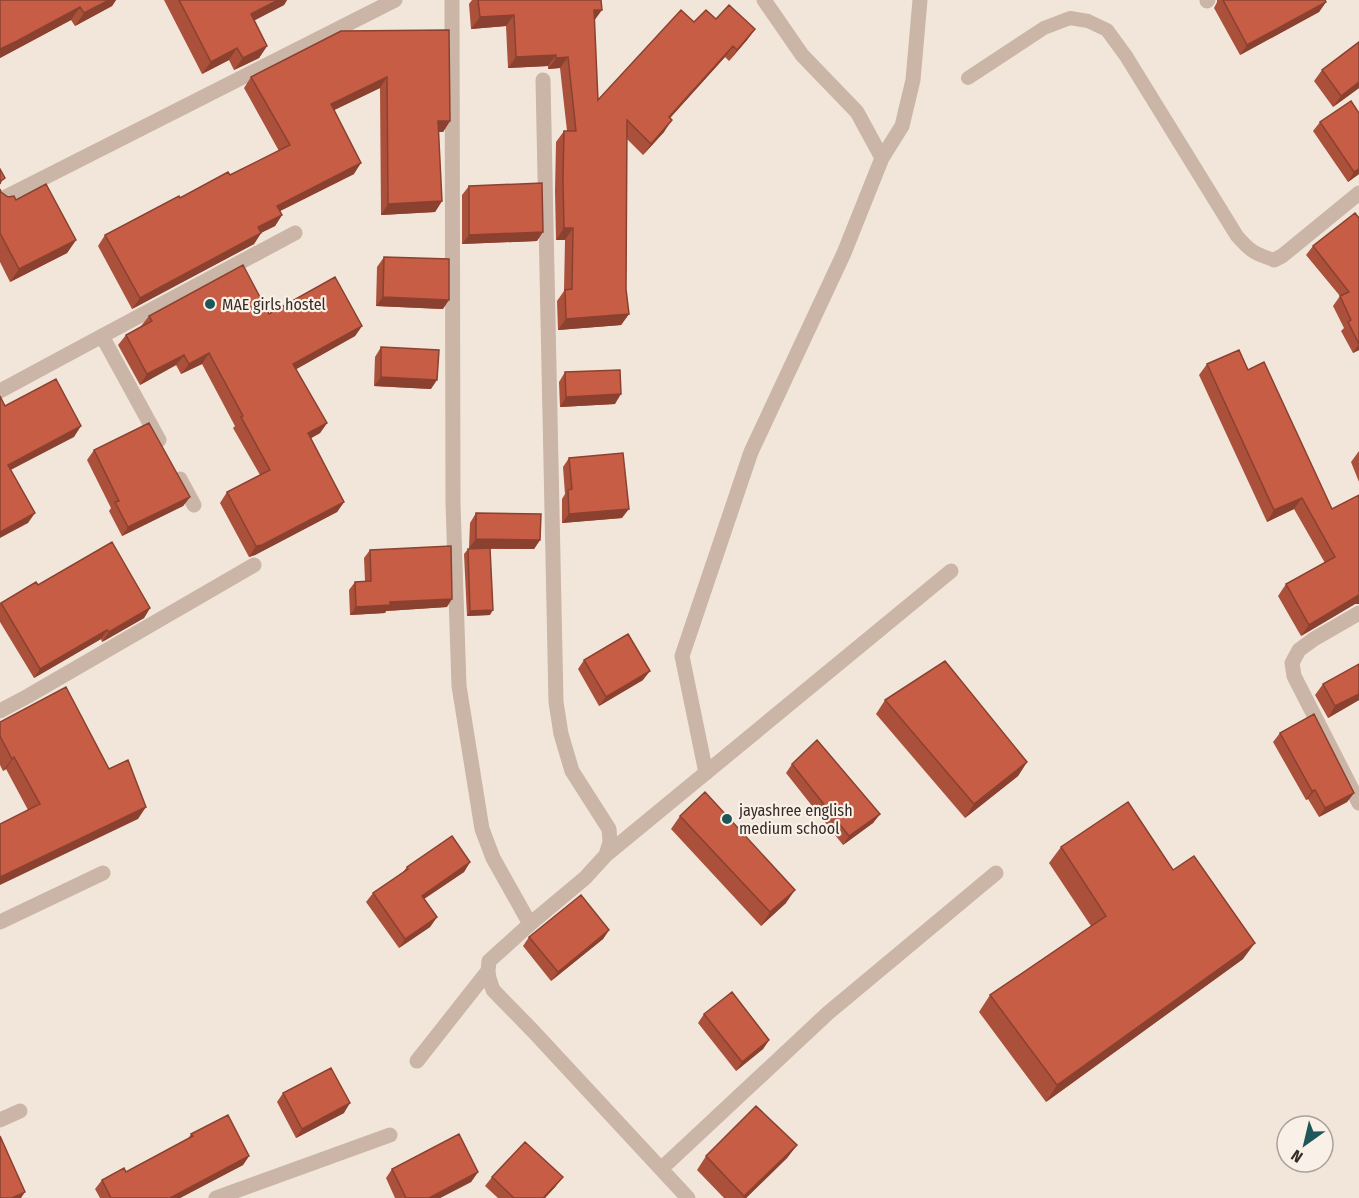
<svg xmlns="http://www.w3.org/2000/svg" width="1359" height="1198" font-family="'Fira Sans Condensed',sans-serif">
<rect width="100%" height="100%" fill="#f2e6db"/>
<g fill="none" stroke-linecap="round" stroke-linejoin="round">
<path stroke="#cab5a7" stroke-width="14" d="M968,78L1044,28L1070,18L1088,21L1107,30L1126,56L1237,236C1250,251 1255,254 1274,260"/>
<path stroke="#cab5a7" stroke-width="15" d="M452,0L453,503L459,686L482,829L493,858L530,924
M764,0L802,55L857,112L882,158
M1207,1L1208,0
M543,80L556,702L561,734L572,771L609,829L610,842L606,855L585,878L530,924L489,961L488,971L489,978L493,990L533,1031L688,1198
M0,200L395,0
M1274,260L1282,256L1359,193
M102,336L295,233
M0,391L102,336L159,440
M180,479L194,505
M1359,613L1314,639L1299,650L1292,663L1294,676L1359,803
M0,711L28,696L254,565
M706,773L682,656L751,452L844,253L882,158L902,126L913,80L920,0
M606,855L951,571
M0,922L103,873
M417,1061L488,971
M0,1120L20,1111
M661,1169L828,1013L996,873
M216,1198L390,1135"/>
</g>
<path fill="#ab503a" d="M0,0H116L112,6L75,26L71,20L0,58Z
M164,0H287L284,5L254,20L267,46L259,58L234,70L229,60L202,74Z
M472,0H601L594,21L598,100L694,22L716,19L755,29L747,40L729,61L725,57L670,118L664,132L643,155L627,139L626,289L629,314L621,325L558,330L557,301L564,291L565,240H556L555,191L556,142L564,131H567L560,68L548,69V66L508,68L506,26L471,29L469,4Z
M1217,0H1325L1326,2L1319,12L1240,55L1214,8L1217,2Z
M341,31L450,121L443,132H438L442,201L435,212L381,215L380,88L334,110L354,174L280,211L282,215L275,226L261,233L254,244L132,309L98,246L105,235L230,175L279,151L244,88L251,77Z
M1322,70L1359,88L1333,107L1314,81Z
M1359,113V174L1348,182L1313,131L1320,122Z
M469,186L537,241L462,244V195Z
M0,189L1,192L8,197L16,200L76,240L67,253L10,282L0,262Z
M1359,218V350L1353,353L1341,331L1344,328L1333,306L1340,296L1306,255L1313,246Z
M384,257L443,309L376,306L377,267Z
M269,314L362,326L355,336L296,369L327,423L320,433L311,438L344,502L337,512L255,555L249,557L220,503L227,492L260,475L233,428L235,426L202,364L181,374L176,365L140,385L118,345L126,335L141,326L149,316Z
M381,347L431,389L374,386L375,357Z
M1239,350L1359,604H1355L1301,636L1278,596L1286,584L1325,563L1294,509L1267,522L1199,375L1207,364Z
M565,372L615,404L560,407L559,382Z
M94,450L190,497L183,506L122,536L109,511L111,508L87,460Z
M1359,451V482L1351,462Z
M569,458L622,518L562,523V499L565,494L563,467Z
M476,513L540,540L534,549H490V615L467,616L464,554L468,549L485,548H469L470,523Z
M370,550L447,607L386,611L385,613L350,615L349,590L355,582L365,581L364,558Z
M38,585L150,608L144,618L102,642L101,639L34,678L0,622V603Z
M584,660L643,680L599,706L578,669Z
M1323,684L1359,700L1328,718L1315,695Z
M885,700L1027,762L1018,776L965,818L876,714Z
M0,722L109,769L138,819L28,810L6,769L3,771L0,765Z
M1280,733L1354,793L1347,802L1319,817L1308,799L1306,800L1273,742Z
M792,764L880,814L873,823L843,845L786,773Z
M680,816L786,903L761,926L671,829Z
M1061,847L1243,959L1046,1102L979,1012L990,995L1091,926L1049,863Z
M470,862L464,872L424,899L437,917L430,927L399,948L366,902L373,893L403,872L407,867Z
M609,930L603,939L551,981L523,946L529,937Z
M704,1014L769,1040L763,1049L736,1071L698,1023Z
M283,1093L344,1113L296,1138L277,1102Z
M191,1134L249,1156L243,1165L180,1198H100L95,1189L102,1180L126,1172L188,1139Z
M797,1145L787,1158L746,1198H724L697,1170L706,1156Z
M392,1169L478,1172L471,1182L440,1198H395L386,1178Z
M492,1177L556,1186L545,1198H498L485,1186Z"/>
<path fill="#8b4130" d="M109,0H116L112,6L75,26L84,13Z
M278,0H287L284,5L242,27L251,14Z
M1326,2L1319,12L1240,55L1247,45Z
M80,7L71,20L0,58V49Z
M594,10H602L594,21Z
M514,15L506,26L471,29L480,17Z
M755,29L747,40L729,61L737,50Z
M267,46L259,58L234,70L243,58Z
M733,46L725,57L661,128L669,117Z
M237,48L229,60L202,74L211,62Z
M556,55L548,66L508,68L516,57Z
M568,57L560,68L548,69L556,58Z
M387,77L380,88L324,115L331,104Z
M1359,82V88L1333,107L1341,96Z
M672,120L664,132L643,155L651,144Z
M438,121H450L443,132H430Z
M361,163L354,174L270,216L277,206Z
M1359,169V174L1348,182L1354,172Z
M442,201L435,212L381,215L388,204Z
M282,215L275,226L250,238L258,227Z
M564,228H573L565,240H556Z
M543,232L537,241L462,244L469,235Z
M261,233L254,244L132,309L140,298Z
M76,240L67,253L10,282L19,269Z
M383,297L449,300L443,309L376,306Z
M629,314L621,325L558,330L566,319Z
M362,326L355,336L286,375L293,364Z
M1359,344V350L1353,353Z
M209,353L202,364L181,374L189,364Z
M184,355L176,365L140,385L147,374Z
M381,377L437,380L431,389L374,386Z
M621,394L615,404L560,407L566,397Z
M327,423L320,433L301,444L308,433Z
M81,426L74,437L1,475L8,465Z
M190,497L183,506L122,536L128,527Z
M1302,498L1294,509L1267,522L1274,510Z
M344,502L337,512L255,555L249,557L256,546Z
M629,509L622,518L562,523L569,514Z
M35,513L28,523L0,538V532Z
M476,539L540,540L534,549L469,548Z
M1359,595V604H1355L1301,636L1309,625Z
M452,599L447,607L386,611L385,613L350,615L356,607L390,602Z
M150,608L144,618L102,642L109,632Z
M493,610L490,615L467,616L470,611Z
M107,630L101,639L34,678L40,669Z
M650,671L643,680L599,706L606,697Z
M1359,694V700L1328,718L1335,706Z
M14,757L6,769L3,771L12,759Z
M1027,762L1018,776L965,818L974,804Z
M1315,790L1308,799L1306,800L1312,791Z
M1354,793L1347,802L1319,817L1325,808Z
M146,807L138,819L0,885V877Z
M880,814L873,823L843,845L849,836Z
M470,862L464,872L415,905L422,896Z
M795,890L786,903L761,926L770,912Z
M437,917L430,927L399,948L405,939Z
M609,930L603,939L551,981L558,972Z
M1255,943L1243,959L1046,1102L1057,1085Z
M769,1040L763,1049L736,1071L742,1062Z
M350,1103L344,1113L296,1138L302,1129Z
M797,1145L787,1158L746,1198H743Z
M249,1156L243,1165L180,1198H170Z
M478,1172L471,1182L440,1198H429Z
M563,1177L556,1186L545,1198H543Z
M25,1192L21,1198H12Z"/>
<path fill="#c75d44" stroke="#8b4130" stroke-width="1.5" d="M0,0H109L84,13L80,7L17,41L0,49Z
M179,0H278L251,14L267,46L243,58L237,48L211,62Z
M478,0H601L602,10H594L598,100L681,10L694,22L706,10L716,19L729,5L755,29L737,50L733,46L669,117L672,120L651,144L627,120L626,289L629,314L566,319L565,290L572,289L573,228H564L563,180L564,131H576L568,57L556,58V55L516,57L514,15L480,17Z
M1223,0H1325L1326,2L1247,45Z
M449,30L450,121H438L442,201L388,204L387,77L331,104L361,163L277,206L282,215L258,227L261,233L140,298L105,235L179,196L180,198L228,172L230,175L290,145L251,77L341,31Z
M1359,42V82L1341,96L1322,70Z
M1351,101L1359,113V169L1354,172L1320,122Z
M0,169L5,178L1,181L0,184Z
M542,183L543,232L469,235V186Z
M46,184L76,240L19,269L0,233V189L1,192L8,197L14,196L16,200Z
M1355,213L1359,218V344L1348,322L1351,320L1340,296L1349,292L1313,246Z
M384,257L449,259V300L383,297Z
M243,265L269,314L335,277L362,326L293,364L327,423L308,433L344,502L262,545L256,546L227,492L270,470L241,417L243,416L209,353L189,364L184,355L147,374L126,335L152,321L149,316Z
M381,347L439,350L437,380L381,377Z
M1239,350L1248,370L1264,362L1332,509L1359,495V595L1309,625L1286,584L1335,557L1302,498L1274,510L1207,364Z
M620,370L621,394L566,397L565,372Z
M56,379L81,426L8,465L35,513L0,532V396L5,406Z
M149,423L190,497L128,527L115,502L119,501L94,450Z
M623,453L629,509L569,514L568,490L572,489L569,458Z
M476,513L541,514L540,540L476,539Z
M112,542L150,608L109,632L107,630L40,669L1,603L36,582L38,585Z
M451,546L452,599L390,602V605L356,607L355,582L371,581L370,550Z
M490,548L493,610L470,611L468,549Z
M628,634L650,671L606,697L584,660Z
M945,661L1027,762L974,804L885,700Z
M1359,664V694L1335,706L1323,684Z
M66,687L109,769L128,760L146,807L0,877V824L40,804L14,757L12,759L0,736V722Z
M1314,714L1354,793L1325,808L1315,790L1312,791L1280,733Z
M817,740L880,814L849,836L792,764Z
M705,792L795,890L770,912L680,816Z
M1128,802L1173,870L1194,856L1255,943L1057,1085L990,995L1106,916L1061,847Z
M452,836L470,862L422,896L437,917L405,939L373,893L408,869L407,867Z
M581,895L609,930L558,972L529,937Z
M732,992L769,1040L742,1062L704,1014Z
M331,1068L350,1103L302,1129L283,1093Z
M756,1106L797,1145L744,1196L706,1156Z
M228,1115L249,1156L170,1198H111L102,1180L124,1168L126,1172L193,1136L191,1134Z
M459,1134L478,1172L429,1198H406L392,1169Z
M0,1136L25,1192L12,1198H0Z
M525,1142L563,1177L543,1198H514L492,1177Z"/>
<g fill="#1d5758" stroke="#f9f0e7" stroke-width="2">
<circle cx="210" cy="304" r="6"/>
<circle cx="727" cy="819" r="6"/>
</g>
<g text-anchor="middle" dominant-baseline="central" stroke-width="4.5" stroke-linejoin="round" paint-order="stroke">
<g font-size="16" fill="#362b27" stroke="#f9f0e7" text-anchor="start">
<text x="222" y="304">MAE girls hostel</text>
<text x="739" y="810">jayashree english<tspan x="739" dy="18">medium school</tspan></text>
</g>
</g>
<g transform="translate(1305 1144) rotate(214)"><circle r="28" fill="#f9f0e7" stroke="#aba19a" stroke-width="1.5"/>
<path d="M0-4.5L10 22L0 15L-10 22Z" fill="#1d5758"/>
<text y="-9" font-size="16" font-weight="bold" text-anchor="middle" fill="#362b27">N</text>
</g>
</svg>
